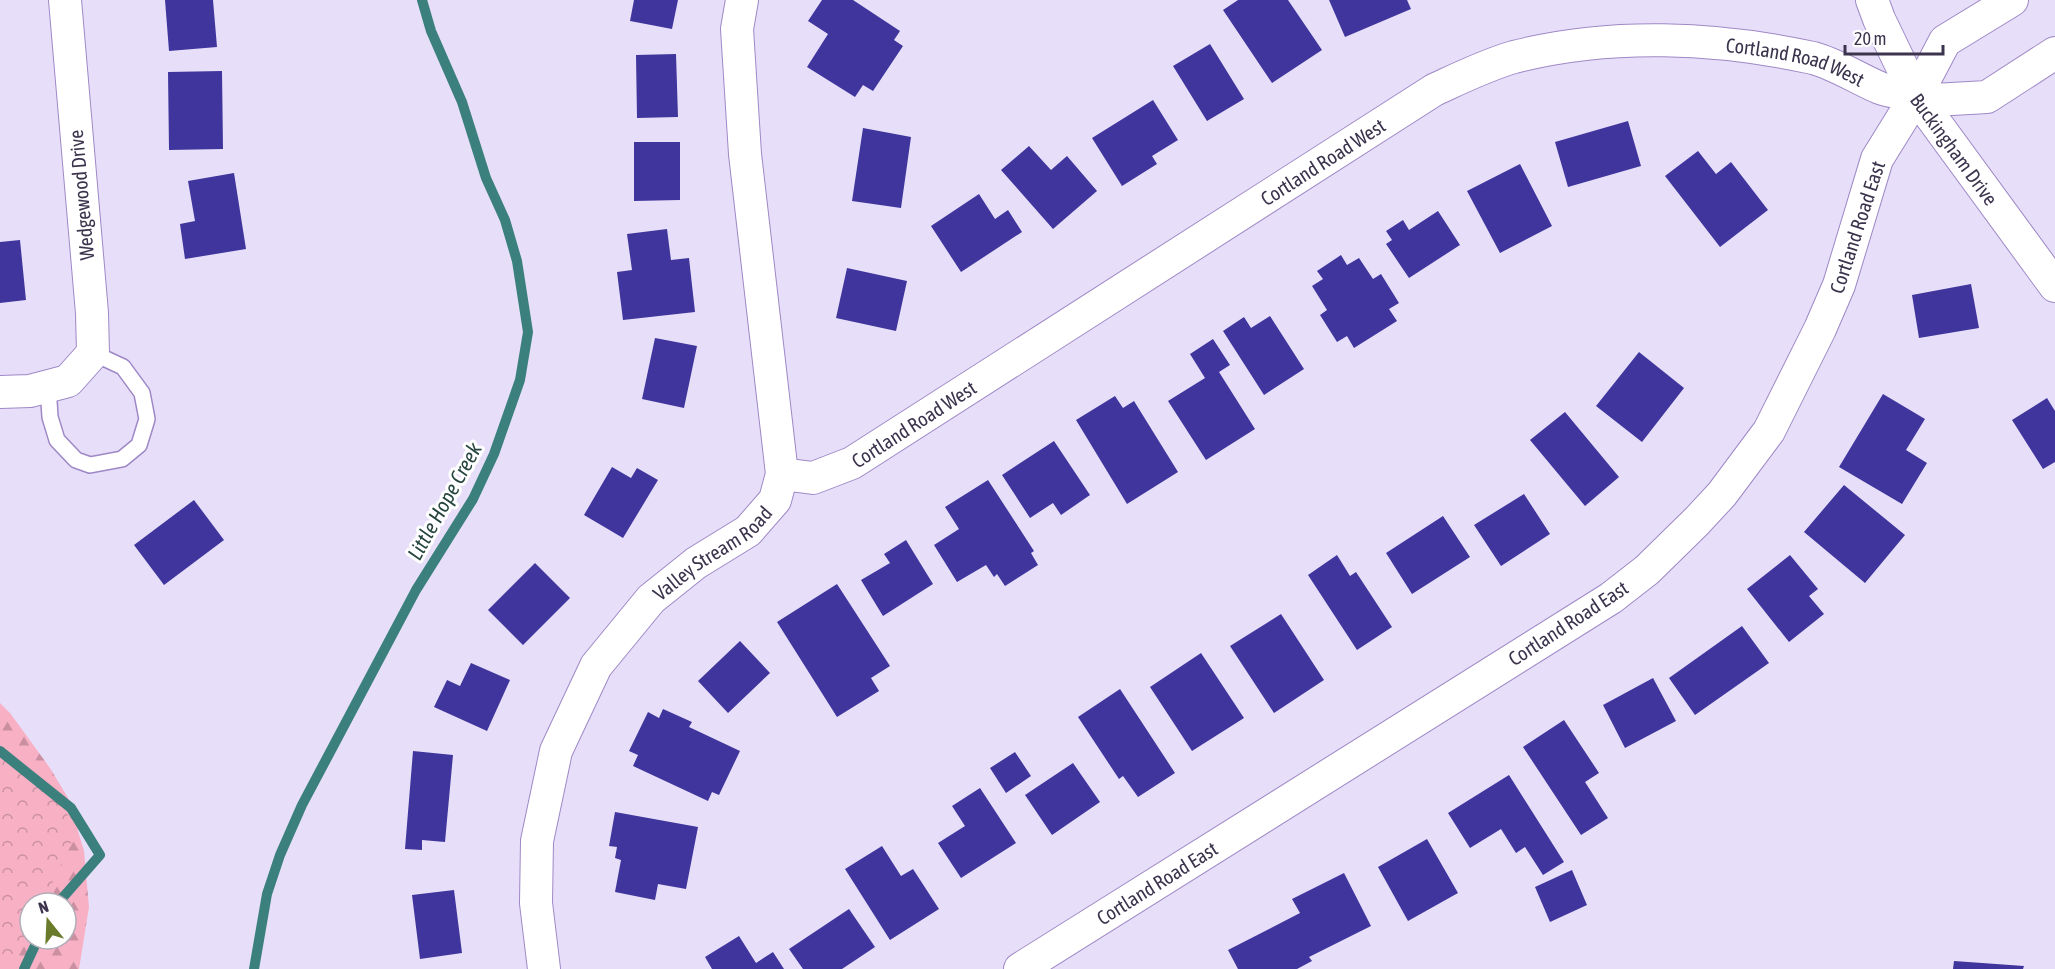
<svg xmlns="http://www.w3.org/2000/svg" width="2055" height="969" font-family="'Asap Condensed',sans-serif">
<defs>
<pattern id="forest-firs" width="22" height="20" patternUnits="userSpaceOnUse" patternTransform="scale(1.5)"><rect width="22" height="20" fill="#f8b0c5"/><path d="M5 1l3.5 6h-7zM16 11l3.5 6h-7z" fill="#ca90a2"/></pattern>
<pattern id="park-crowns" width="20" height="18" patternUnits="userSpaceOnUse" patternTransform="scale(1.5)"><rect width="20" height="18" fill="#f8b0c5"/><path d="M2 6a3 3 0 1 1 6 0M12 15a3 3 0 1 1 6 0" fill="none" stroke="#ca90a2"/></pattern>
</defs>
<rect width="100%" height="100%" fill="#e7dff9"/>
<path fill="url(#forest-firs)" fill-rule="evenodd" d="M0,703L10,713L50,768L68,798L84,851L89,907L79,969H0ZM30,903H66V939H30Z"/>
<path fill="url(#park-crowns)" d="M0,746L79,826L43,903H30V931L13,969H0Z"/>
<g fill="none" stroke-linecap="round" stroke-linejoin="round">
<path stroke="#3b807d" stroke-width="10" d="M0,751L71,808L100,855L58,903
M24,969L38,939
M254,969L267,894L280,855L302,805L416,590L473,499L494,454L520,380L528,332L517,261L505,220L486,178L462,102L431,31L422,0"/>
</g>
<path fill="#3f359d" d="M165,0H213L217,47L169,51Z
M634,0H678L672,29L630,21Z
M822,0H853L900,31L894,40L903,46L873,91L863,85L855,97L807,67L828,34L808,21Z
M1238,0H1288L1322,50L1272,83L1223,10Z
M1329,0H1407L1411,9L1345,37Z
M1210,44L1244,99L1207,121L1173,66Z
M676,54L678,117L637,118L636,55Z
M222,71L223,149L169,150L168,72Z
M1153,100L1178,140L1152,156L1157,164L1122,186L1092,138Z
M1628,121L1641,166L1568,187L1555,142Z
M863,128L911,137L901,208L852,201Z
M634,142H680V200L634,201Z
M1029,146L1051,170L1067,156L1097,191L1053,229L1001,170Z
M1698,151L1716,174L1731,162L1768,210L1720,247L1665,176Z
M1520,164L1552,226L1500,253L1467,191Z
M234,173L246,249L185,259L180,224L195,221L188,181Z
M979,194L995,219L1008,210L1022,232L961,272L931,226Z
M1438,211L1460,245L1409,278L1386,244L1392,240L1386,231L1403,220L1409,230Z
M667,229L671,260L689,258L695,312L623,320L617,272L632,270L627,234Z
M20,240L26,300L0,303V242Z
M1341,255L1347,265L1359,258L1373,279L1381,274L1399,303L1389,309L1397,321L1354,348L1347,336L1337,342L1320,315L1327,310L1312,286L1323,279L1317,271Z
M847,268L907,281L896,331L836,318Z
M1971,284L1979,328L1919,338L1912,295Z
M1270,316L1304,369L1264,395L1223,331L1244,317L1251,328Z
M655,338L697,346L684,408L642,399Z
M1213,339L1230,365L1219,372L1255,429L1206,460L1168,401L1205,378L1190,354Z
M1639,352L1684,388L1642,442L1596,406Z
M1883,394L1925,419L1906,450L1927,463L1902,504L1839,467Z
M1115,396L1123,408L1134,401L1178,472L1127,504L1076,420Z
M2047,398L2055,411V462L2043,469L2012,420Z
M1565,412L1619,477L1585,506L1530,440Z
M1054,441L1090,495L1061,515L1053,503L1030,518L1002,475Z
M612,467L631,478L637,468L658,480L623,538L584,515Z
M988,480L1034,551L1031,553L1038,565L1005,586L997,574L994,577L986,565L957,582L934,545L959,529L945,507Z
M1844,485L1905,535L1865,583L1804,532Z
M1524,494L1550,534L1501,566L1474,525Z
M194,500L224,540L164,585L134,545Z
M1443,516L1470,557L1412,594L1386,553Z
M906,540L933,584L883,616L861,580L890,563L884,554Z
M1337,555L1350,576L1356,572L1392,627L1357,650L1308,575Z
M1790,555L1818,589L1809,596L1824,614L1789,642L1747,589Z
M535,563L570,598L523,645L488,610Z
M837,584L890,666L871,678L879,691L837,717L777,622Z
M1281,614L1324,680L1274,713L1230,646Z
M1742,626L1769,663L1695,715L1669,678Z
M740,641L770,673L728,713L698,681Z
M1201,653L1244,718L1192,751L1150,687Z
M471,663L510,680L487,731L434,707L447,680L460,686Z
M1653,678L1676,721L1625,748L1603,705Z
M1120,689L1175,773L1138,797L1123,776L1119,779L1078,717Z
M663,709L692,722L689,727L740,751L719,795L712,792L708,801L633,766L638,755L629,751L648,712L659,718Z
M1564,720L1599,773L1585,782L1608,818L1581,835L1523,747Z
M413,751L453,755L445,842L422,840V850L405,849Z
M1015,752L1031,776L1006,793L990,768Z
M1073,763L1100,802L1052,835L1025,795Z
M1509,775L1564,862L1543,875L1525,847L1516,853L1501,829L1470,848L1448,813Z
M980,788L1016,843L961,878L938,843L965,826L952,806Z
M615,812L698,827L686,889L658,884L655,900L615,892L621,860L615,858L617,847L609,846Z
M1427,839L1458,893L1408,921L1378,867Z
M882,846L901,876L913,869L939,909L890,940L845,869Z
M1572,870L1587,905L1550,922L1535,887Z
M1344,873L1371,926L1309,957L1312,961L1297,969H1238L1228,950L1300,913L1292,899Z
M454,890L462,953L420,959L412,895Z
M849,909L875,947L842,969H803L789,949Z
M739,936L756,963L773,952L784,969H712L705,957Z
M1954,961L2024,966L2023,969H1953Z"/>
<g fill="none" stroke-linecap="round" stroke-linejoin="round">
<g stroke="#9e88c6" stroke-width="18">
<path id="lane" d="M48,386L50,417L57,440L76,460L90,465L122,459L139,445L147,419L142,393L123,367L93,353"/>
</g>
<g stroke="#9e88c6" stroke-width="34">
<g id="street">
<path id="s1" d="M1872,0L1879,19L1916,96L2055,286"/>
<path d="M2012,0L1945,41L1916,96L1934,100L1987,97L2055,53"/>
<path d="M0,392L30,391L68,381L93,353L92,313L65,0"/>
<path id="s2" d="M782,474L813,478L852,463L1434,90C1460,78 1486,65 1514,57C1611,32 1717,37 1813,58C1836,64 1858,79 1880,88C1891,92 1904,93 1916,96L1877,159L1839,285L1820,329L1769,431L1722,494L1697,521L1647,570L1611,598L1020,969"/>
<path id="s3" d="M544,969L536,903L537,841L556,751L596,666L651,599L696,563L748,531L775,500L782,474L745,154L737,29L742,0"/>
</g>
</g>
<use href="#lane" stroke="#fff" stroke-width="15"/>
<use href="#street" stroke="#fff" stroke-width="32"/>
</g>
<g text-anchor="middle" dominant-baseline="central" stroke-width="6" stroke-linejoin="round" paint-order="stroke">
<g font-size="20" fill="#3c334d" stroke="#fff">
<text stroke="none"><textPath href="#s2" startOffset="1136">Cortland Road West</textPath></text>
<text stroke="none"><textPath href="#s1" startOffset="171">Buckingham Drive</textPath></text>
<text stroke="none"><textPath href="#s2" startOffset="632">Cortland Road West</textPath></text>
<text transform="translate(81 195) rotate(-95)">Wedgewood Drive</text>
<text transform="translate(1857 227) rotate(-72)">Cortland Road East</text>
<text stroke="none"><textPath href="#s2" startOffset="146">Cortland Road West</textPath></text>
<text stroke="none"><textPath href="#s3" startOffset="478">Valley Stream Road</textPath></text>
<text transform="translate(1568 623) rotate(-33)">Cortland Road East</text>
<text transform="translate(1157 883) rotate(-32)">Cortland Road East</text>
</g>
<g font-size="21" font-style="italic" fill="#274640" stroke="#fff">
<text transform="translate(444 501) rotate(-61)">Little Hope Creek</text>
</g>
</g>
<g transform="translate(48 921) rotate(342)"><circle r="28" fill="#ffffff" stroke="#b1adb8" stroke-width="1.5"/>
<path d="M0-4.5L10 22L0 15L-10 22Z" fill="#6a7c2b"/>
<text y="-9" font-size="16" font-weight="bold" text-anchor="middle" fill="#3c334d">N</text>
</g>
<path d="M1845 45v9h98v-9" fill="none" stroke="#3c334d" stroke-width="3"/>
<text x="1854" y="45" font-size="18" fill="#3c334d" stroke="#ffffff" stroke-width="4.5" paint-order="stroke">20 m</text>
</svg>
